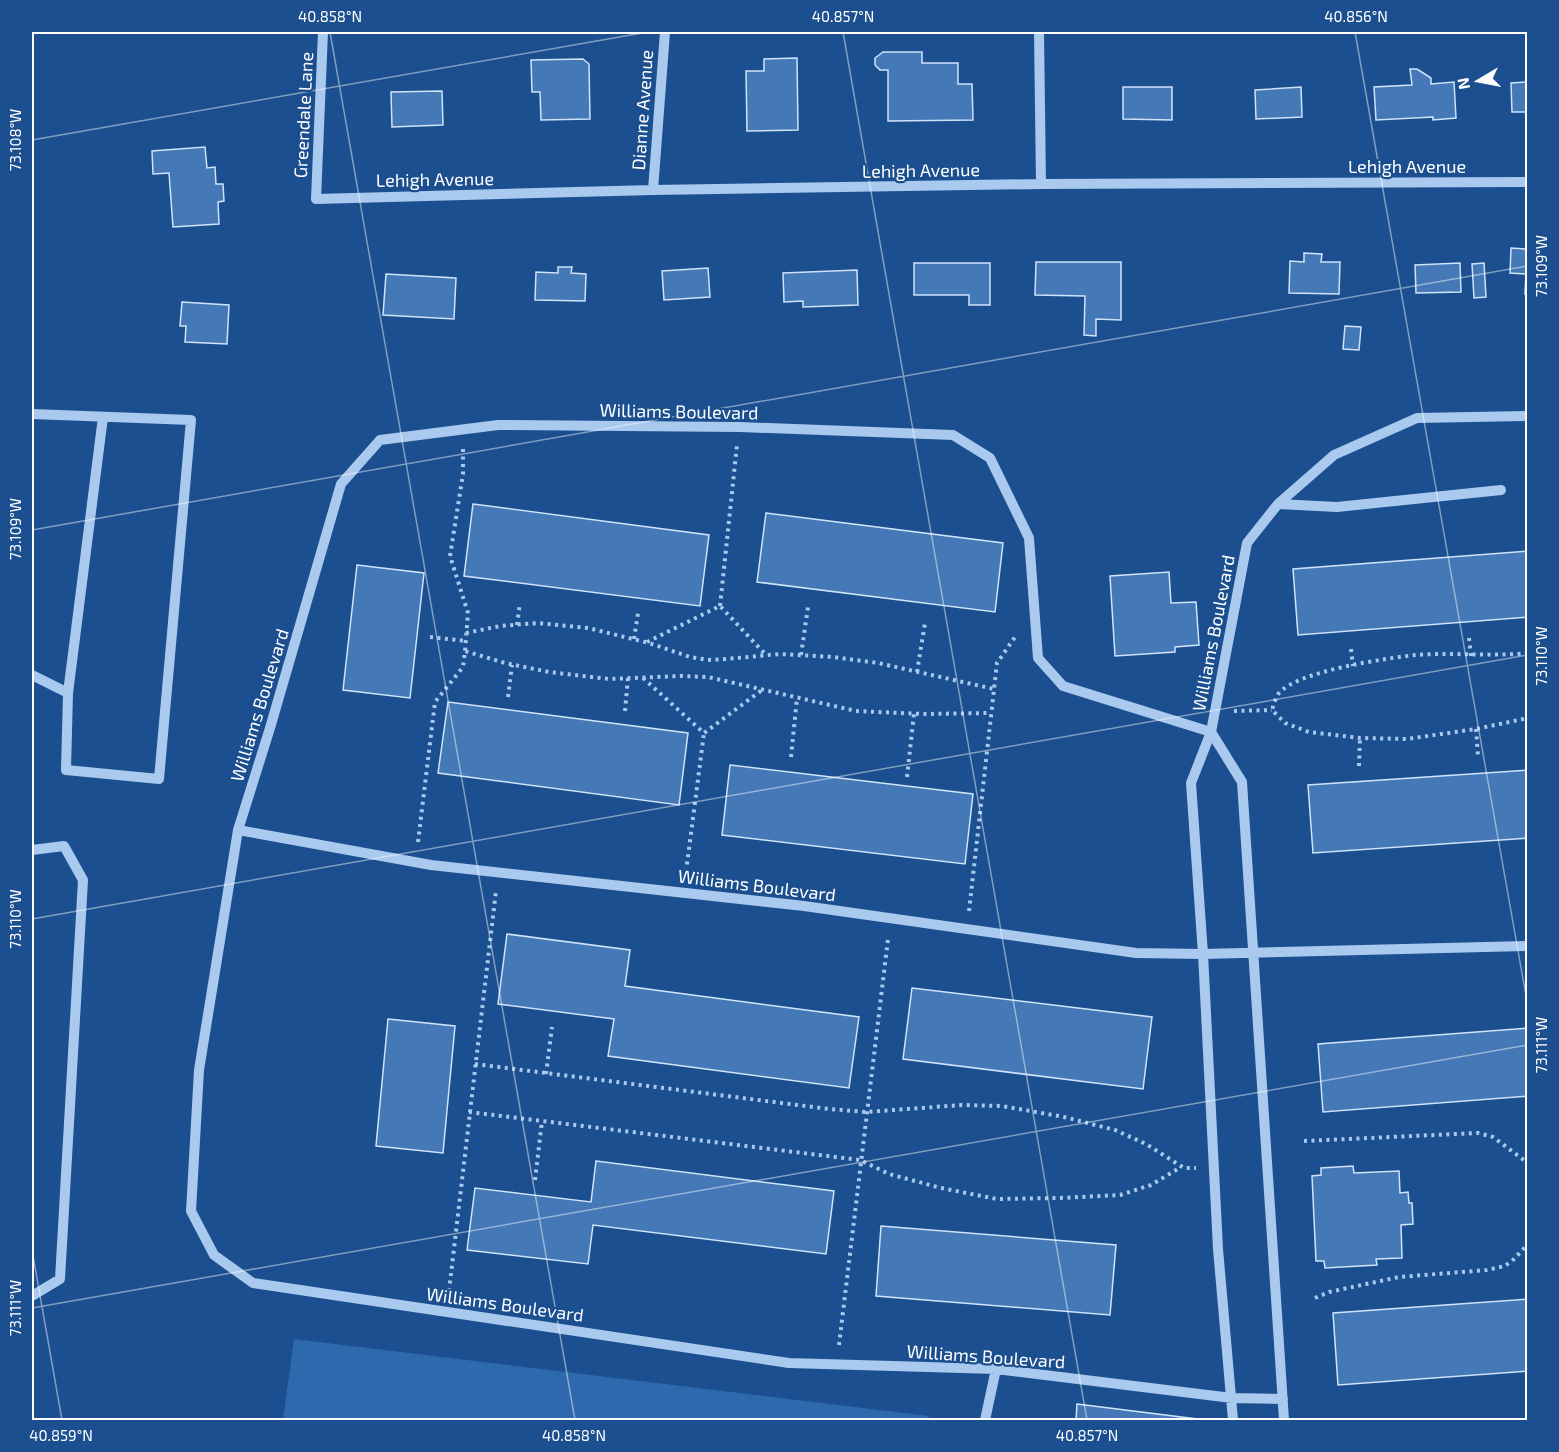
<svg xmlns="http://www.w3.org/2000/svg" width="1559" height="1452" font-family="'Exo 2',sans-serif">
<rect width="100%" height="100%" fill="#1b4f8f"/>
<path fill="#2e69ad" d="M294,1339L929,1416L928,1420H283Z"/>
<path fill="#4478b7" stroke="#cfe3fa" stroke-width="1.5" d="M883,52H922V63H958V84H972L973,120L888,121V70H880L875,65V58Z
M797,58L798,130L747,131L746,71H764V59Z
M583,59L589,64L590,119L541,120L540,92H532L531,60Z
M1410,69H1417L1431,78V84L1454,82L1456,118L1433,120V117L1376,120L1374,87L1412,85Z
M1528,82V112H1512L1511,83Z
M1123,87H1172V120L1123,119Z
M1301,87L1302,117L1256,119L1255,90Z
M442,91L443,125L392,127L391,92Z
M205,147L207,168L215,167L216,184H223L224,201L218,202L219,224L173,227L169,173L153,174L152,151Z
M1511,248L1528,249V294H1525L1526,274L1510,273Z
M1304,253L1322,254L1321,262H1340L1339,294L1289,293L1290,261L1304,262Z
M1036,262H1121V320L1096,319V336L1084,335L1085,296L1035,295Z
M914,263H990V305H969V295H914Z
M1460,263L1461,292L1416,293L1415,265Z
M1484,263L1486,297L1474,298L1472,264Z
M558,267H572L571,273L586,274L585,301L535,300L536,272L558,273Z
M708,268L710,297L664,300L662,271Z
M857,270L858,305L803,307V301L784,302L783,273Z
M386,274L456,278L454,319L383,315Z
M182,302L229,305L227,344L185,342L186,326H180Z
M1345,326L1361,327L1359,350L1343,349Z
M473,504L709,535L700,606L464,576Z
M766,513L1003,543L995,612L757,582Z
M1528,551V617L1298,635L1293,569Z
M357,565L424,573L410,698L343,690Z
M1169,572L1171,603L1196,602L1199,645L1175,647V652L1115,656L1110,576Z
M448,702L688,733L679,805L438,773Z
M730,765L973,794L965,864L722,835Z
M1528,770V838L1313,853L1308,785Z
M507,934L630,950L625,986L859,1017L849,1088L608,1056L614,1019L498,1004Z
M912,988L1152,1017L1143,1089L903,1059Z
M388,1019L455,1026L443,1153L376,1146Z
M1528,1028V1096L1323,1112L1318,1044Z
M596,1161L834,1191L826,1254L593,1225L588,1264L467,1250L475,1188L591,1202Z
M1353,1166L1354,1173L1399,1171L1400,1193L1408,1192L1409,1203H1412L1413,1224L1401,1225L1402,1258L1376,1259L1377,1265L1325,1268L1324,1261H1316L1312,1176L1321,1175V1168Z
M881,1226L1116,1245L1110,1315L876,1296Z
M1528,1299V1371L1338,1385L1333,1313Z
M1077,1404L1197,1419V1420H1076Z"/>
<g fill="none" stroke-linecap="round" stroke-linejoin="round">
<path stroke="#a9c9ee" stroke-width="4" stroke-dasharray="3 4.5" stroke-linecap="butt" d="M463,449V474L450,556L468,613L465,651
M720,606L737,445
M517,625L520,603
M466,633L500,626L538,623L588,628L649,643L690,657L708,660L726,659L780,654L833,657L878,663L994,689
M430,637L466,641
M1469,638L1471,656
M634,639L638,613
M647,642L720,606L766,655
M1351,649L1353,666
M1528,653C1490,657 1453,652 1416,655C1387,658 1298,671 1279,693C1276,697 1274,704 1272,710L1285,723L1309,732L1360,738L1407,739L1476,729L1528,718
M801,655L808,607
M917,672L925,623
M643,678L704,733L762,690
M508,697L512,665
M625,711L628,678
M1234,711L1272,710
M1476,729L1478,756
M791,757L797,698
M1359,766L1360,738
M907,777L914,714
M418,842L435,702L463,667L465,651L505,663L549,672L609,679L680,676L708,677L856,711L923,714L991,713
M686,872L704,733
M969,911L997,663L1015,637
M475,1064L829,1109L866,1112L962,1105L1002,1106L1064,1117L1115,1130L1146,1144L1184,1168H1196
M546,1074L552,1027
M469,1112L860,1160L889,1174L941,1188L997,1199L1060,1198L1120,1195L1151,1185L1181,1167
M1304,1141L1478,1133L1493,1137L1528,1163
M535,1180L542,1121
M449,1291L496,891
M1315,1298L1329,1292L1399,1277L1487,1270L1505,1266L1514,1259L1528,1244
M839,1345L888,939"/>
<path stroke="#a9c9ee" stroke-width="10" d="M323,32L316,199L653,190L1041,184L1528,182
M1039,32L1041,184
M653,190L665,32
M32,414L191,420L159,779L66,770L68,693L32,675
M1278,504L1337,507L1501,490
M68,693L103,417
M238,830L431,865L804,906L1136,953L1203,954L1528,946
M32,850L64,846L83,880L60,1279L32,1296
M1283,1399L1232,1398L996,1369L789,1363L253,1283L214,1255L191,1211L199,1070L238,830L270,728L341,484L380,440L498,425L740,427L953,435L990,458L1029,538L1038,658L1063,686L1211,732L1247,543L1278,504L1334,455L1417,418L1528,416
M985,1420L996,1369
M1233,1420L1218,1249L1203,954L1191,783L1211,732L1242,782L1284,1420"/>
</g>
<path fill="none" stroke="#fff" stroke-width="1.5" stroke-opacity="0.45" d="M330,32L575,1420M843,32L1087,1420M1355,32L1528,1007M32,140L648,32M32,530L1528,266M32,919L1528,655M32,1250L62,1420M32,1308L1528,1045"/>
<g text-anchor="middle" dominant-baseline="central" stroke-width="4.5" stroke-linejoin="round" paint-order="stroke">
<g font-size="18" fill="#fff" stroke="#1b4f8f">
<text transform="translate(642 110) rotate(-86)">Dianne Avenue</text>
<text transform="translate(303 115) rotate(-87)">Greendale Lane</text>
<text x="1407" y="166">Lehigh Avenue</text>
<text transform="translate(921 170) rotate(-1)">Lehigh Avenue</text>
<text transform="translate(435 179) rotate(-1)">Lehigh Avenue</text>
<text transform="translate(679 411) rotate(1)">Williams Boulevard</text>
<text transform="translate(1213 633) rotate(-79)">Williams Boulevard</text>
<text transform="translate(259 705) rotate(-73)">Williams Boulevard</text>
<text transform="translate(757 885) rotate(7)">Williams Boulevard</text>
<text transform="translate(505 1304) rotate(8)">Williams Boulevard</text>
<text transform="translate(986 1356) rotate(4)">Williams Boulevard</text>
</g>
</g>
<rect width="1559" height="1452" fill="none" stroke="#1b4f8f" stroke-width="66"/>
<g transform="translate(1478 81) rotate(260)" stroke="#1b4f8f" stroke-width="4.5" paint-order="stroke">
<path d="M0-4.5L10 22L0 15L-10 22Z" fill="#ffffff"/>
<text y="-9" font-size="16" font-weight="bold" text-anchor="middle" fill="#ffffff">N</text>
</g>
<rect x="33" y="33" width="1493" height="1386" fill="none" stroke="#fff" stroke-width="2"/>
<g font-size="15" text-anchor="middle" fill="#fff">
<text x="330" y="22">40.858°N</text>
<text x="843" y="22">40.857°N</text>
<text x="1356" y="22">40.856°N</text>
<text transform="translate(16 140) rotate(-90)" y="5">73.108°W</text>
<text transform="translate(1542 266) rotate(-90)" y="5">73.109°W</text>
<text transform="translate(16 529) rotate(-90)" y="5">73.109°W</text>
<text transform="translate(1542 656) rotate(-90)" y="5">73.110°W</text>
<text transform="translate(16 919) rotate(-90)" y="5">73.110°W</text>
<text transform="translate(1542 1045) rotate(-90)" y="5">73.111°W</text>
<text transform="translate(16 1308) rotate(-90)" y="5">73.111°W</text>
<text x="61" y="1441">40.859°N</text>
<text x="574" y="1441">40.858°N</text>
<text x="1087" y="1441">40.857°N</text>
</g>
</svg>
